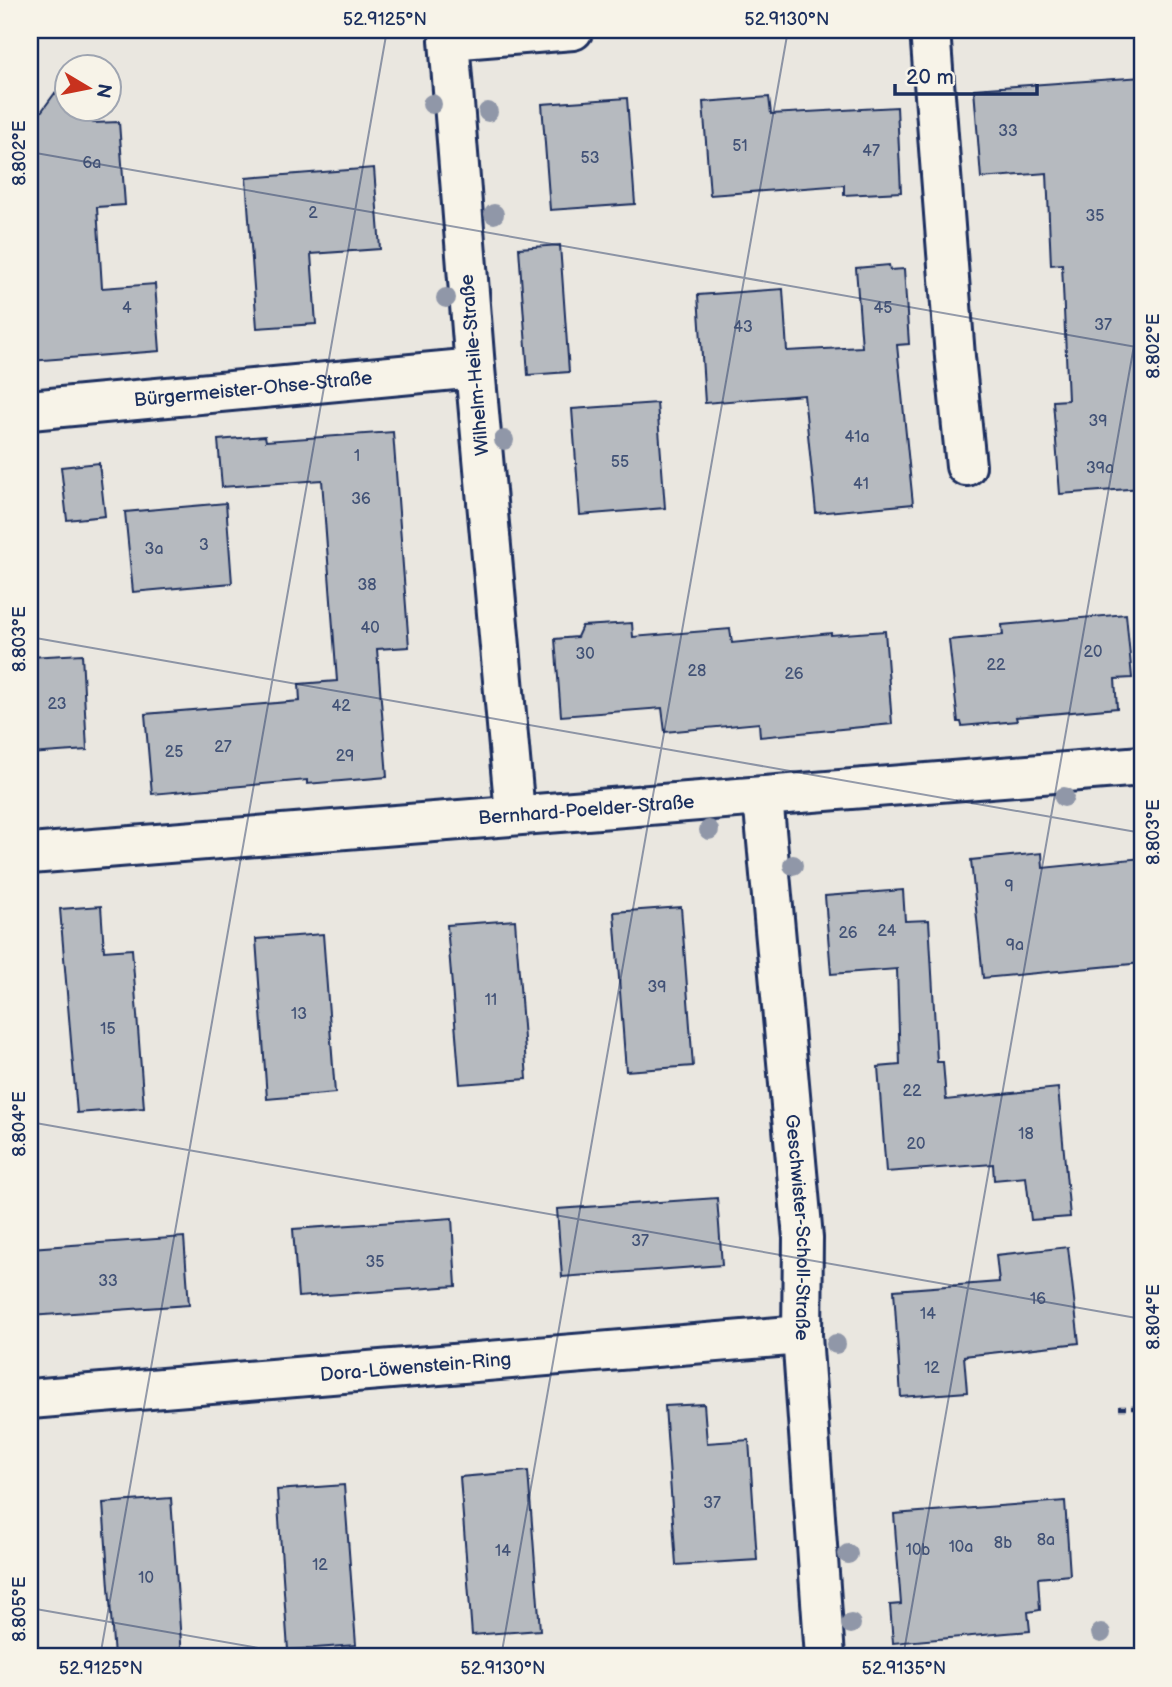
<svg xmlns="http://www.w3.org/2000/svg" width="1172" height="1687" font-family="'Balsamiq Sans',sans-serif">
<rect width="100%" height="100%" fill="#eae7e0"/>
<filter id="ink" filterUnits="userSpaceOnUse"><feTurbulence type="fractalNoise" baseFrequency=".0143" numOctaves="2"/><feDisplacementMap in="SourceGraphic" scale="14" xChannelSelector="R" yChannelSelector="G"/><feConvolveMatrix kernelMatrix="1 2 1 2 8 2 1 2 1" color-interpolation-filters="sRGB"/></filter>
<g filter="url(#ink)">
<path fill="#b6babf" stroke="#1b2f5e" stroke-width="2" d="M1142,77V166H1139L1142,231V488L1060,494L1053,401L1068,400L1062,264L1051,265L1047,173L981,178L974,89Z
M55,93L66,102V108H74L93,123L119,122L125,205L97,207L102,288L155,284L160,351L30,361V127Z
M769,97L771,114L897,107L901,192L844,195V185L710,195L703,102Z
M627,98L635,204L550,210L542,104Z
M374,168L380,249L311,254L316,324L257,328L246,178Z
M560,245L569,372L528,375L519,248Z
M889,265L890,270L904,269L909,344L897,345L913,504L816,513L804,395L705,403L698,295L783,289L787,351L862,347L856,268Z
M657,403L665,508L580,515L572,409Z
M393,432L409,647L377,649L387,777L307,784V780L152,794L145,714L300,701L299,684L337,681L322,480L222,487L218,440L265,436L266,441Z
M99,463L105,516L67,520L61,467Z
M226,503L232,583L133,592L125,512Z
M1126,614L1132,678L1115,679L1117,708L1016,717L1017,721L962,726L961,722H958L949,640L1003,635L1002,625Z
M632,623L633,637L730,629L732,643L831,633V635L885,631L892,724L760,737L759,723L665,732L662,708L561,716L555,639L577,637L582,626Z
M82,654L87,750L30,754V657Z
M1042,853L1043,868L1142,858V963L983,978L971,860Z
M903,890L905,921L929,920L937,1062H943L946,1100L1058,1088L1070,1217L1031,1220L1026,1177L994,1180L993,1164L886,1172L878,1067L900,1065L897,969L831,974L825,896Z
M101,906L104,951L132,949L144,1108L77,1113L60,909Z
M681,907L693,1066L626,1071L614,912Z
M515,920L527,1079L460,1084L447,925Z
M323,934L335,1093L267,1099L256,939Z
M717,1198L722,1265L562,1277L557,1209Z
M452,1218L456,1286L298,1297L293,1229Z
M184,1237L189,1305L30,1316V1248Z
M1068,1247L1079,1343L964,1356L967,1392L901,1397L894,1290L999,1282L996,1255Z
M704,1404L707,1443L749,1440L757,1560L676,1565L665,1406Z
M528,1471L540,1630L472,1635L460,1477Z
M344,1485L356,1645L288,1650L277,1490Z
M171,1498L182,1657H114L103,1503Z
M1065,1501L1070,1575L1038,1578L1040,1610L1028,1612L1030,1631L893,1643L890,1605L901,1604L894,1514Z"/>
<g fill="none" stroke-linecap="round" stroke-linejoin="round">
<g stroke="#1b2f5e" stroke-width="44">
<g id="minor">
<path d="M930,30L955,357L966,466"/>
<path id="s1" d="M30,410L475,368"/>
<path id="s2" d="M763,797L803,1238L802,1335L825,1657"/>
<path d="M515,814L475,368L449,40L573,30"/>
<path id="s3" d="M30,854C401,823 771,797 1142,766"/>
<path id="s4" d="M30,1399L802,1335"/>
</g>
</g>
<path stroke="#1b2f5e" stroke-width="4.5" stroke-dasharray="7 5" stroke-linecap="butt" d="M1119,1408H1142"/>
<use href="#minor" stroke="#f7f3e8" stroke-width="38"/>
</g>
<g fill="#9097a8">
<circle cx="432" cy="104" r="10"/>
<circle cx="488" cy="112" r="10"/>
<circle cx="494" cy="214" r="10"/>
<circle cx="446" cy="298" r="10"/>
<circle cx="504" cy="440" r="10"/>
<circle cx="1064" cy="797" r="10"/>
<circle cx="709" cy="830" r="10"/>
<circle cx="793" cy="865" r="10"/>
<circle cx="836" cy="1344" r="10"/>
<circle cx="848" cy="1554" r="10"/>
<circle cx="851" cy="1624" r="10"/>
<circle cx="1101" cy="1633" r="10"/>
</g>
</g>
<path fill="none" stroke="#1b2f5e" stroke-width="2" stroke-opacity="0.45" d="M30,152L1142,348M30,637L1142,833M30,1122L1142,1319M30,1608L310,1657M100,1657L387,30M501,1657L788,30M903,1657L1142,300"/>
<g text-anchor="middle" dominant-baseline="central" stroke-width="5" stroke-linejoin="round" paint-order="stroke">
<g font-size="16" fill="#425276">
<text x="1008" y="131">33</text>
<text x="740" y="146">51</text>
<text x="871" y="151">47</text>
<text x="590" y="158">53</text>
<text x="92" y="163">6a</text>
<text x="313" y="213">2</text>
<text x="1095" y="216">35</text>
<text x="127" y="308">4</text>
<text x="883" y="308">45</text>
<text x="1103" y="325">37</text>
<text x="743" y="327">43</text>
<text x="1098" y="421">39</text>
<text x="857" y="437">41a</text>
<text x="357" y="456">1</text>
<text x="620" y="462">55</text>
<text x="1100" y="468">39a</text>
<text x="861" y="484">41</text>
<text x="361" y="499">36</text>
<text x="204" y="545">3</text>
<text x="154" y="549">3a</text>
<text x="367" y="585">38</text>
<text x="370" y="628">40</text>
<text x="1093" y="652">20</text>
<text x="585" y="654">30</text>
<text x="996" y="665">22</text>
<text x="697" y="671">28</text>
<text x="794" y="674">26</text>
<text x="57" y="704">23</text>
<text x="341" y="706">42</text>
<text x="223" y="747">27</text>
<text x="174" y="752">25</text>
<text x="345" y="756">29</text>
<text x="1009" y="886">9</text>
<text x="887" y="931">24</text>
<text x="848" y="933">26</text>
<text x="1015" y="945">9a</text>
<text x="657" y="987">39</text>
<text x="491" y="1000">11</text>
<text x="299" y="1014">13</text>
<text x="108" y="1029">15</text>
<text x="912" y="1091">22</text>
<text x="1026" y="1134">18</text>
<text x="916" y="1144">20</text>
<text x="640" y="1241">37</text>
<text x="375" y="1262">35</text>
<text x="108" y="1281">33</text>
<text x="1038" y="1299">16</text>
<text x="928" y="1314">14</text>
<text x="932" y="1368">12</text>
<text x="712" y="1503">37</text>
<text x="1046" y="1540">8a</text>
<text x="1003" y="1543">8b</text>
<text x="961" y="1547">10a</text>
<text x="918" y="1550">10b</text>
<text x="503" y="1551">14</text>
<text x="320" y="1565">12</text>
<text x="146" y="1578">10</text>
</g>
<g font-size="19" fill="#1b2f5e" stroke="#f7f3e8">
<text transform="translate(475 365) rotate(-95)">Wilhelm-Heile-Straße</text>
<text stroke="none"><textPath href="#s1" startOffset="224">Bürgermeister-Ohse-Straße</textPath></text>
<text stroke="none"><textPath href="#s3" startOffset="558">Bernhard-Poelder-Straße</textPath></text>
<text stroke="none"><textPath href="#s2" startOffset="432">Geschwister-Scholl-Straße</textPath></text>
<text stroke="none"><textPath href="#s4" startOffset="387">Dora-Löwenstein-Ring</textPath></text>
</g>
</g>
<rect width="1172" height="1687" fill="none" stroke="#f7f3e8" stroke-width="77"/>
<g transform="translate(88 88) rotate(100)"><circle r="33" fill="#f7f3e8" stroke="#9fa5b1" stroke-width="2"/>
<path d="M0-5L12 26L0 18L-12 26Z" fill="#c8321e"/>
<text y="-10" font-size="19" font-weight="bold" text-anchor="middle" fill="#1b2f5e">N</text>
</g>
<path d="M895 84v10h142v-10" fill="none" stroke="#1b2f5e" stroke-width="3.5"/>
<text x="906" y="84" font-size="21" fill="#1b2f5e" stroke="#f7f3e8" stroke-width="5" paint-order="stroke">20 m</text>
<rect x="38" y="38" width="1096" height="1610" fill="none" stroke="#1b2f5e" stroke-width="2.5"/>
<g font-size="18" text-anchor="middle" fill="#1b2f5e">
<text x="385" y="25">52.9125°N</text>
<text x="787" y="25">52.9130°N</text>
<text transform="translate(19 153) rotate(-90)" y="6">8.802°E</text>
<text transform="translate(1153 346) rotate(-90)" y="6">8.802°E</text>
<text transform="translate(19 639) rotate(-90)" y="6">8.803°E</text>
<text transform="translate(1153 832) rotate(-90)" y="6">8.803°E</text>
<text transform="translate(19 1124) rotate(-90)" y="6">8.804°E</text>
<text transform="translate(1153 1317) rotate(-90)" y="6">8.804°E</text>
<text transform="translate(19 1609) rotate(-90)" y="6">8.805°E</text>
<text x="101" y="1674">52.9125°N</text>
<text x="503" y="1674">52.9130°N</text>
<text x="904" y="1674">52.9135°N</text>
</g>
</svg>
